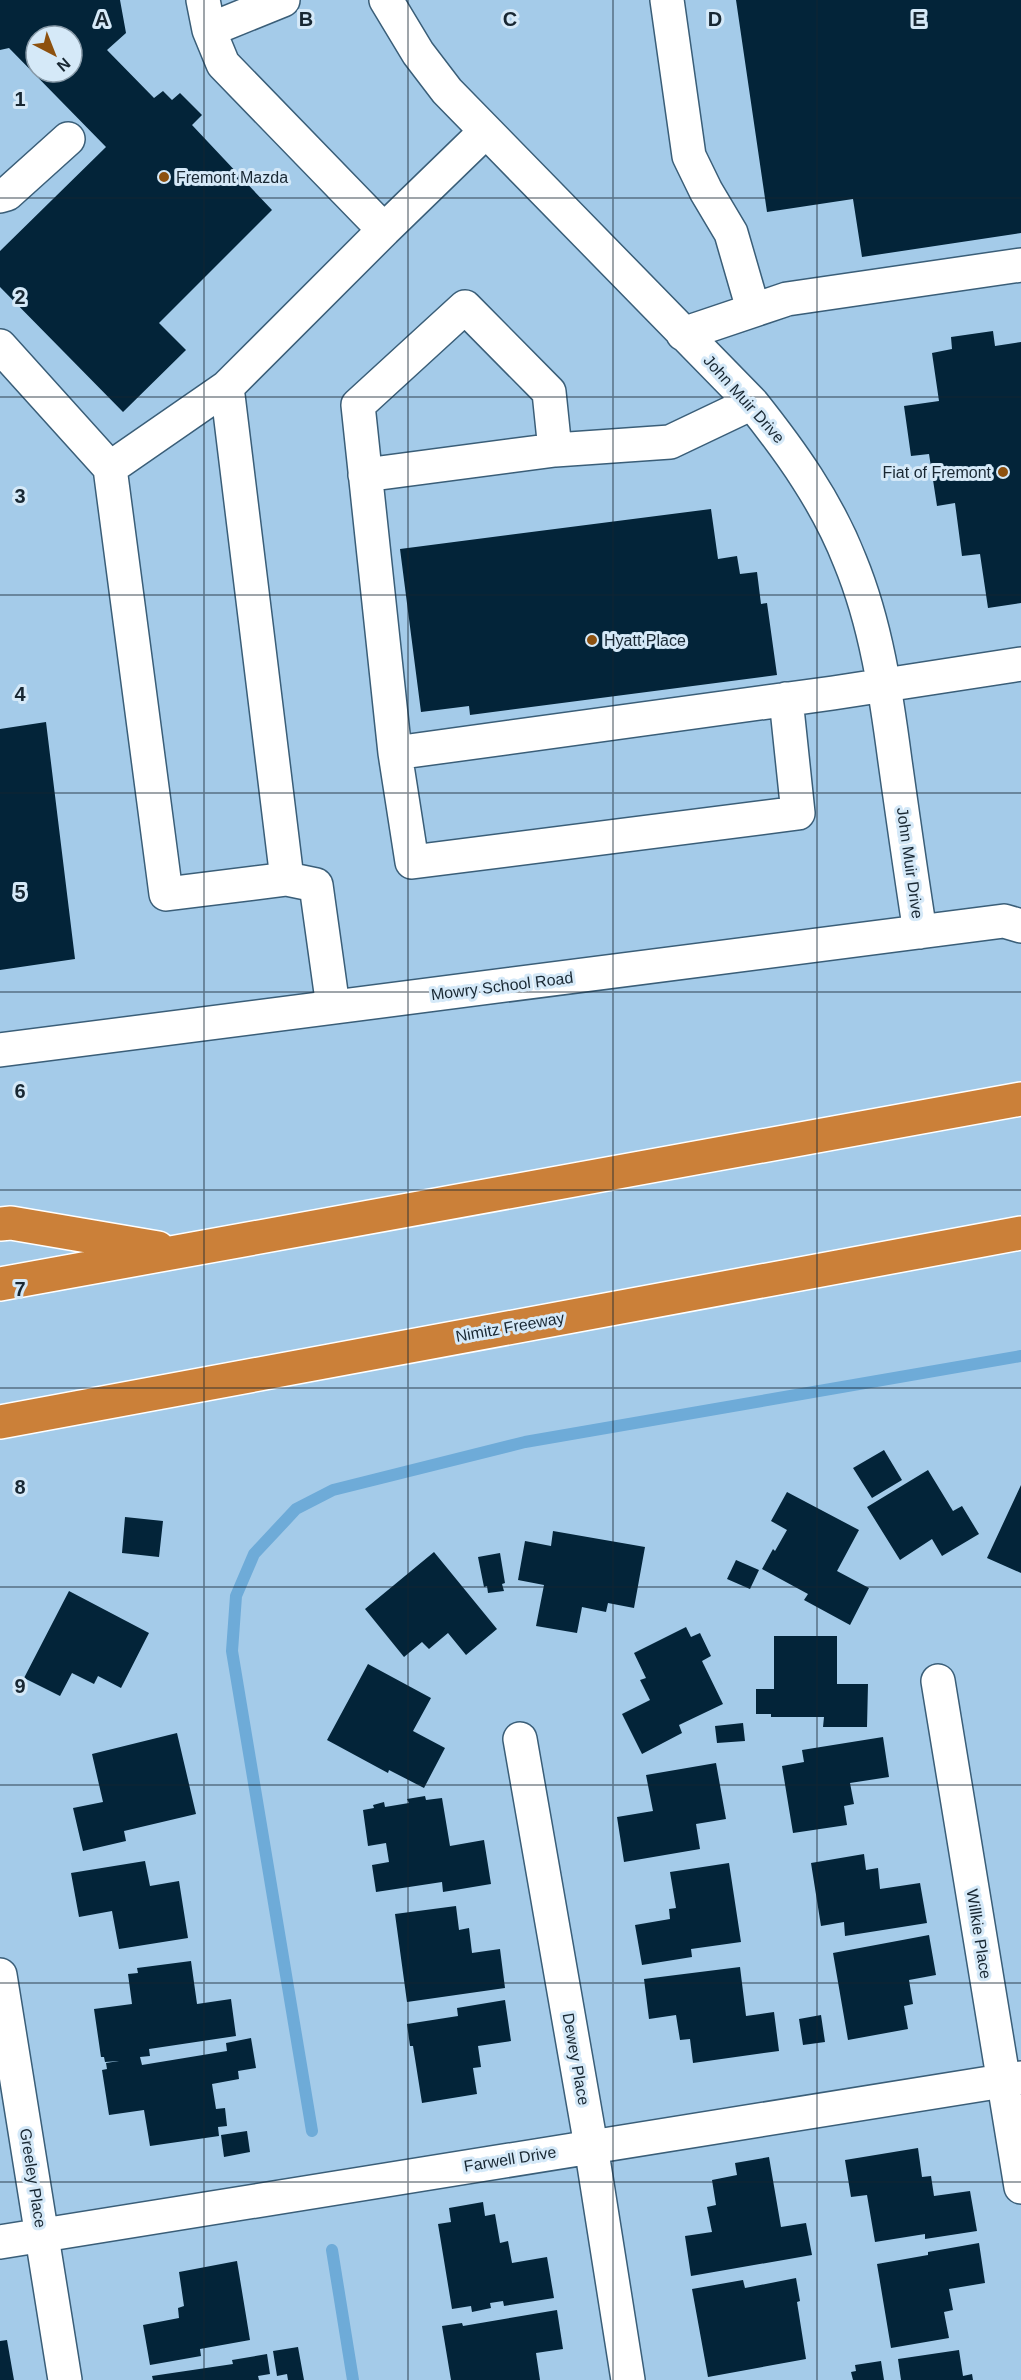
<svg xmlns="http://www.w3.org/2000/svg" width="1021" height="2380" font-family="Helvetica,sans-serif">
<rect width="100%" height="100%" fill="#a4cbe9"/>
<g fill="none" stroke-linecap="round" stroke-linejoin="round">
<path stroke="#6eabd8" stroke-width="12" d="M312,2131L232,1651L236,1596L254,1554L296,1509L333,1490L525,1442L1021,1356
M332,2250L353,2380"/>
</g>
<path fill="#032439" fill-rule="evenodd" d="M0,0H120L126,33L107,50L154,98L163,91L172,100L180,93L202,115L192,125L272,210L159,323L186,350L123,412L0,287V251L106,147L9,48L0,50ZM36,36H72V72H36Z
M736,0H1021V233L862,257L853,199L767,212Z
M993,331L995,346L1021,342V603L988,608L980,554L962,556L955,503L937,506L929,454L911,456L904,406L939,401L932,353L952,349L951,337Z
M711,509L718,559L737,556L740,574L757,572L761,604L767,603L777,675L470,715L469,706L421,712L400,549Z
M46,722L75,959L0,970V729Z
M884,1450L902,1480L872,1498L853,1468Z
M928,1470L953,1511L962,1506L979,1534L942,1556L932,1539L900,1560L867,1507Z
M1021,1485V1573L987,1558Z
M787,1492L859,1530L837,1571L869,1588L850,1625L804,1600L808,1594L762,1569L773,1549L775,1551L787,1530L771,1521Z
M125,1517L163,1521L159,1557L122,1553Z
M553,1531L645,1547L634,1608L608,1603L606,1612L582,1607L577,1633L536,1626L544,1585L518,1580L525,1541L551,1546Z
M434,1552L497,1629L466,1655L448,1633L429,1649L422,1642L404,1657L365,1609Z
M500,1553L505,1583L502,1584L504,1591L488,1593L487,1586L484,1587L478,1557Z
M736,1560L759,1570L750,1589L727,1579Z
M69,1591L149,1633L121,1688L98,1676L94,1684L72,1673L60,1696L24,1678Z
M686,1627L691,1637L700,1633L711,1656L702,1661L723,1704L679,1725L682,1733L642,1754L622,1714L650,1700L640,1680L646,1678L634,1653Z
M774,1636H837V1684H868L867,1727H823L824,1717H771V1714H756V1689H774Z
M368,1664L431,1698L413,1731L445,1748L424,1788L389,1770L388,1773L327,1740Z
M743,1723L745,1741L717,1743L715,1726Z
M177,1733L196,1814L124,1831L126,1841L83,1851L73,1808L103,1802L92,1754Z
M883,1737L889,1777L850,1783L854,1804L844,1806L847,1825L793,1833L782,1766L804,1762L802,1750Z
M716,1763L726,1819L696,1824L700,1849L624,1862L617,1817L653,1811L646,1775Z
M425,1796L426,1800L442,1798L450,1846L484,1840L491,1884L443,1892L442,1882L376,1892L372,1865L389,1862L386,1843L368,1846L363,1810L374,1808L373,1805L384,1802L385,1807L409,1803L407,1799Z
M864,1854L866,1870L878,1868L880,1889L920,1883L927,1923L845,1936L844,1922L821,1926L811,1863Z
M145,1861L150,1886L179,1881L188,1938L119,1949L112,1911L79,1917L71,1873Z
M729,1863L741,1942L691,1949L692,1957L642,1965L635,1925L670,1919L669,1909L676,1908L670,1872Z
M456,1906L459,1930L469,1928L472,1953L500,1949L505,1988L407,2002L395,1914Z
M929,1935L936,1975L909,1980L913,2004L904,2006L908,2029L848,2040L833,1953Z
M191,1961L197,2004L231,1999L236,2036L149,2049L150,2056L140,2057L142,2065L227,2051L226,2043L251,2038L256,2068L238,2071L239,2079L212,2084L216,2109L225,2108L227,2126L218,2127L219,2136L150,2146L144,2110L109,2115L102,2070L107,2069L106,2063L119,2061L105,2062L104,2057H101L94,2009L132,2004L128,1974L138,1973L137,1968Z
M740,1967L746,2016L774,2012L779,2051L693,2063L690,2039L680,2040L676,2015L649,2019L644,1979Z
M505,2000L511,2041L478,2046L481,2067L473,2068L477,2094L422,2103L413,2046H410L407,2024L458,2016L457,2008Z
M821,2015L825,2042L803,2045L799,2019Z
M247,2131L250,2152L224,2157L221,2135Z
M918,2148L922,2177L931,2176L934,2196L970,2191L977,2231L925,2239V2234L875,2242L867,2195L851,2197L845,2160Z
M769,2157L781,2227L806,2223L812,2255L691,2276L685,2236L712,2232L707,2207L716,2205L712,2180L737,2175L735,2163Z
M483,2202L485,2216L495,2214L500,2243L508,2241L512,2263L547,2257L554,2298L504,2306L503,2301L490,2303L491,2308L472,2312L471,2306L452,2309L438,2224L451,2222L449,2208Z
M979,2243L985,2283L949,2289L953,2310L944,2312L949,2338L891,2348L877,2264L928,2255V2252Z
M237,2261L250,2340L200,2349L201,2356L150,2365L143,2325L179,2318L178,2308L184,2306L179,2272Z
M796,2278L800,2301L797,2302L806,2359L708,2377L692,2289L743,2280L745,2288Z
M557,2310L563,2349L536,2353L540,2380H451L442,2326L462,2323L463,2326Z
M7,2340L14,2380H0V2341Z
M298,2347L304,2380H288L287,2374L277,2376L273,2351Z
M959,2350L963,2376L972,2374L973,2380H901L898,2359Z
M267,2354L270,2374L258,2376L259,2380H153L152,2376L233,2364L232,2360Z
M881,2361L884,2380H853L851,2372L856,2371L855,2365Z"/>
<g fill="none" stroke-linecap="round" stroke-linejoin="round">
<g stroke="#3a5e78" stroke-width="36">
<path id="minor" d="M203,0L209,30L283,0
M386,0L418,53L447,91L752,403C791,452 827,502 850,561C876,624 886,693 895,761C903,818 911,875 920,932
M667,0L689,156L706,191L731,233L753,309
M0,196L7,194L68,139
M384,230L485,132
M683,334L787,299L1021,265
M0,346L110,468L166,894L287,879L227,387L384,230L223,64L209,30
M555,450L549,392L465,307L358,405L395,753L412,862L798,813L786,699
M110,468L227,387
M365,475L555,450L670,442L752,403
M395,753L833,693L1021,664
M287,879L316,885L333,1007
M0,1050L1004,921L1021,926
M938,1681L1021,2187
M520,1739L591,2146L628,2380
M0,1975L65,2380
M0,2242L1021,2078"/>
</g>
<g stroke="#fff" stroke-width="36">
<path id="highway" d="M0,1224L11,1223L158,1248
M0,1284L1021,1099
M0,1422L1021,1233"/>
</g>
<use href="#minor" stroke="#fff" stroke-width="33"/>
<use href="#highway" stroke="#cb8039" stroke-width="33"/>
</g>
<path fill="none" stroke="#182732" stroke-width="1.5" stroke-opacity="0.55" d="M204,0V2380M408,0V2380M613,0V2380M817,0V2380M0,198H1021M0,397H1021M0,595H1021M0,793H1021M0,992H1021M0,1190H1021M0,1388H1021M0,1587H1021M0,1785H1021M0,1983H1021M0,2182H1021"/>
<g fill="#8d510f" stroke="#d5e9f8" stroke-width="2">
<circle cx="164" cy="177" r="6"/>
<circle cx="1003" cy="472" r="6"/>
<circle cx="592" cy="640" r="6"/>
</g>
<g text-anchor="middle" dominant-baseline="central" stroke-width="6" stroke-linejoin="round" paint-order="stroke">
<g font-size="16" fill="#182732" stroke="#d5e9f8" text-anchor="start">
<text x="176" y="177">Fremont Mazda</text>
<text x="991" y="472" text-anchor="end">Fiat of Fremont</text>
<text x="604" y="640">Hyatt Place</text>
</g>
<g font-size="16" fill="#182732" stroke="#d5e9f8">
<text transform="translate(744 399) rotate(48)">John Muir Drive</text>
<text transform="translate(910 863) rotate(82)">John Muir Drive</text>
<text transform="translate(502 986) rotate(-7)">Mowry School Road</text>
<text transform="translate(510 1327) rotate(-10)">Nimitz Freeway</text>
<text transform="translate(979 1934) rotate(81)">Willkie Place</text>
<text transform="translate(576 2059) rotate(80)">Dewey Place</text>
<text transform="translate(510 2159) rotate(-9)">Farwell Drive</text>
<text transform="translate(33 2178) rotate(81)">Greeley Place</text>
</g>
</g>
<g font-size="20" text-anchor="middle" font-weight="bold" fill="#182732" stroke="#d5e9f8" stroke-width="6" stroke-linejoin="round" paint-order="stroke">
<text x="102" y="26">A</text>
<text x="306" y="26">B</text>
<text x="510" y="26">C</text>
<text x="715" y="26">D</text>
<text x="919" y="26">E</text>
<text x="20" y="106">1</text>
<text x="20" y="304">2</text>
<text x="20" y="503">3</text>
<text x="20" y="701">4</text>
<text x="20" y="899">5</text>
<text x="20" y="1098">6</text>
<text x="20" y="1296">7</text>
<text x="20" y="1494">8</text>
<text x="20" y="1693">9</text>
</g>
<g transform="translate(54 54) rotate(138)"><circle r="28" fill="#d5e9f8" stroke="#899ba9" stroke-width="1.5"/>
<path d="M0-4.5L10 22L0 15L-10 22Z" fill="#8d510f"/>
<text y="-9" font-size="16" font-weight="bold" text-anchor="middle" fill="#182732">N</text>
</g>
</svg>
